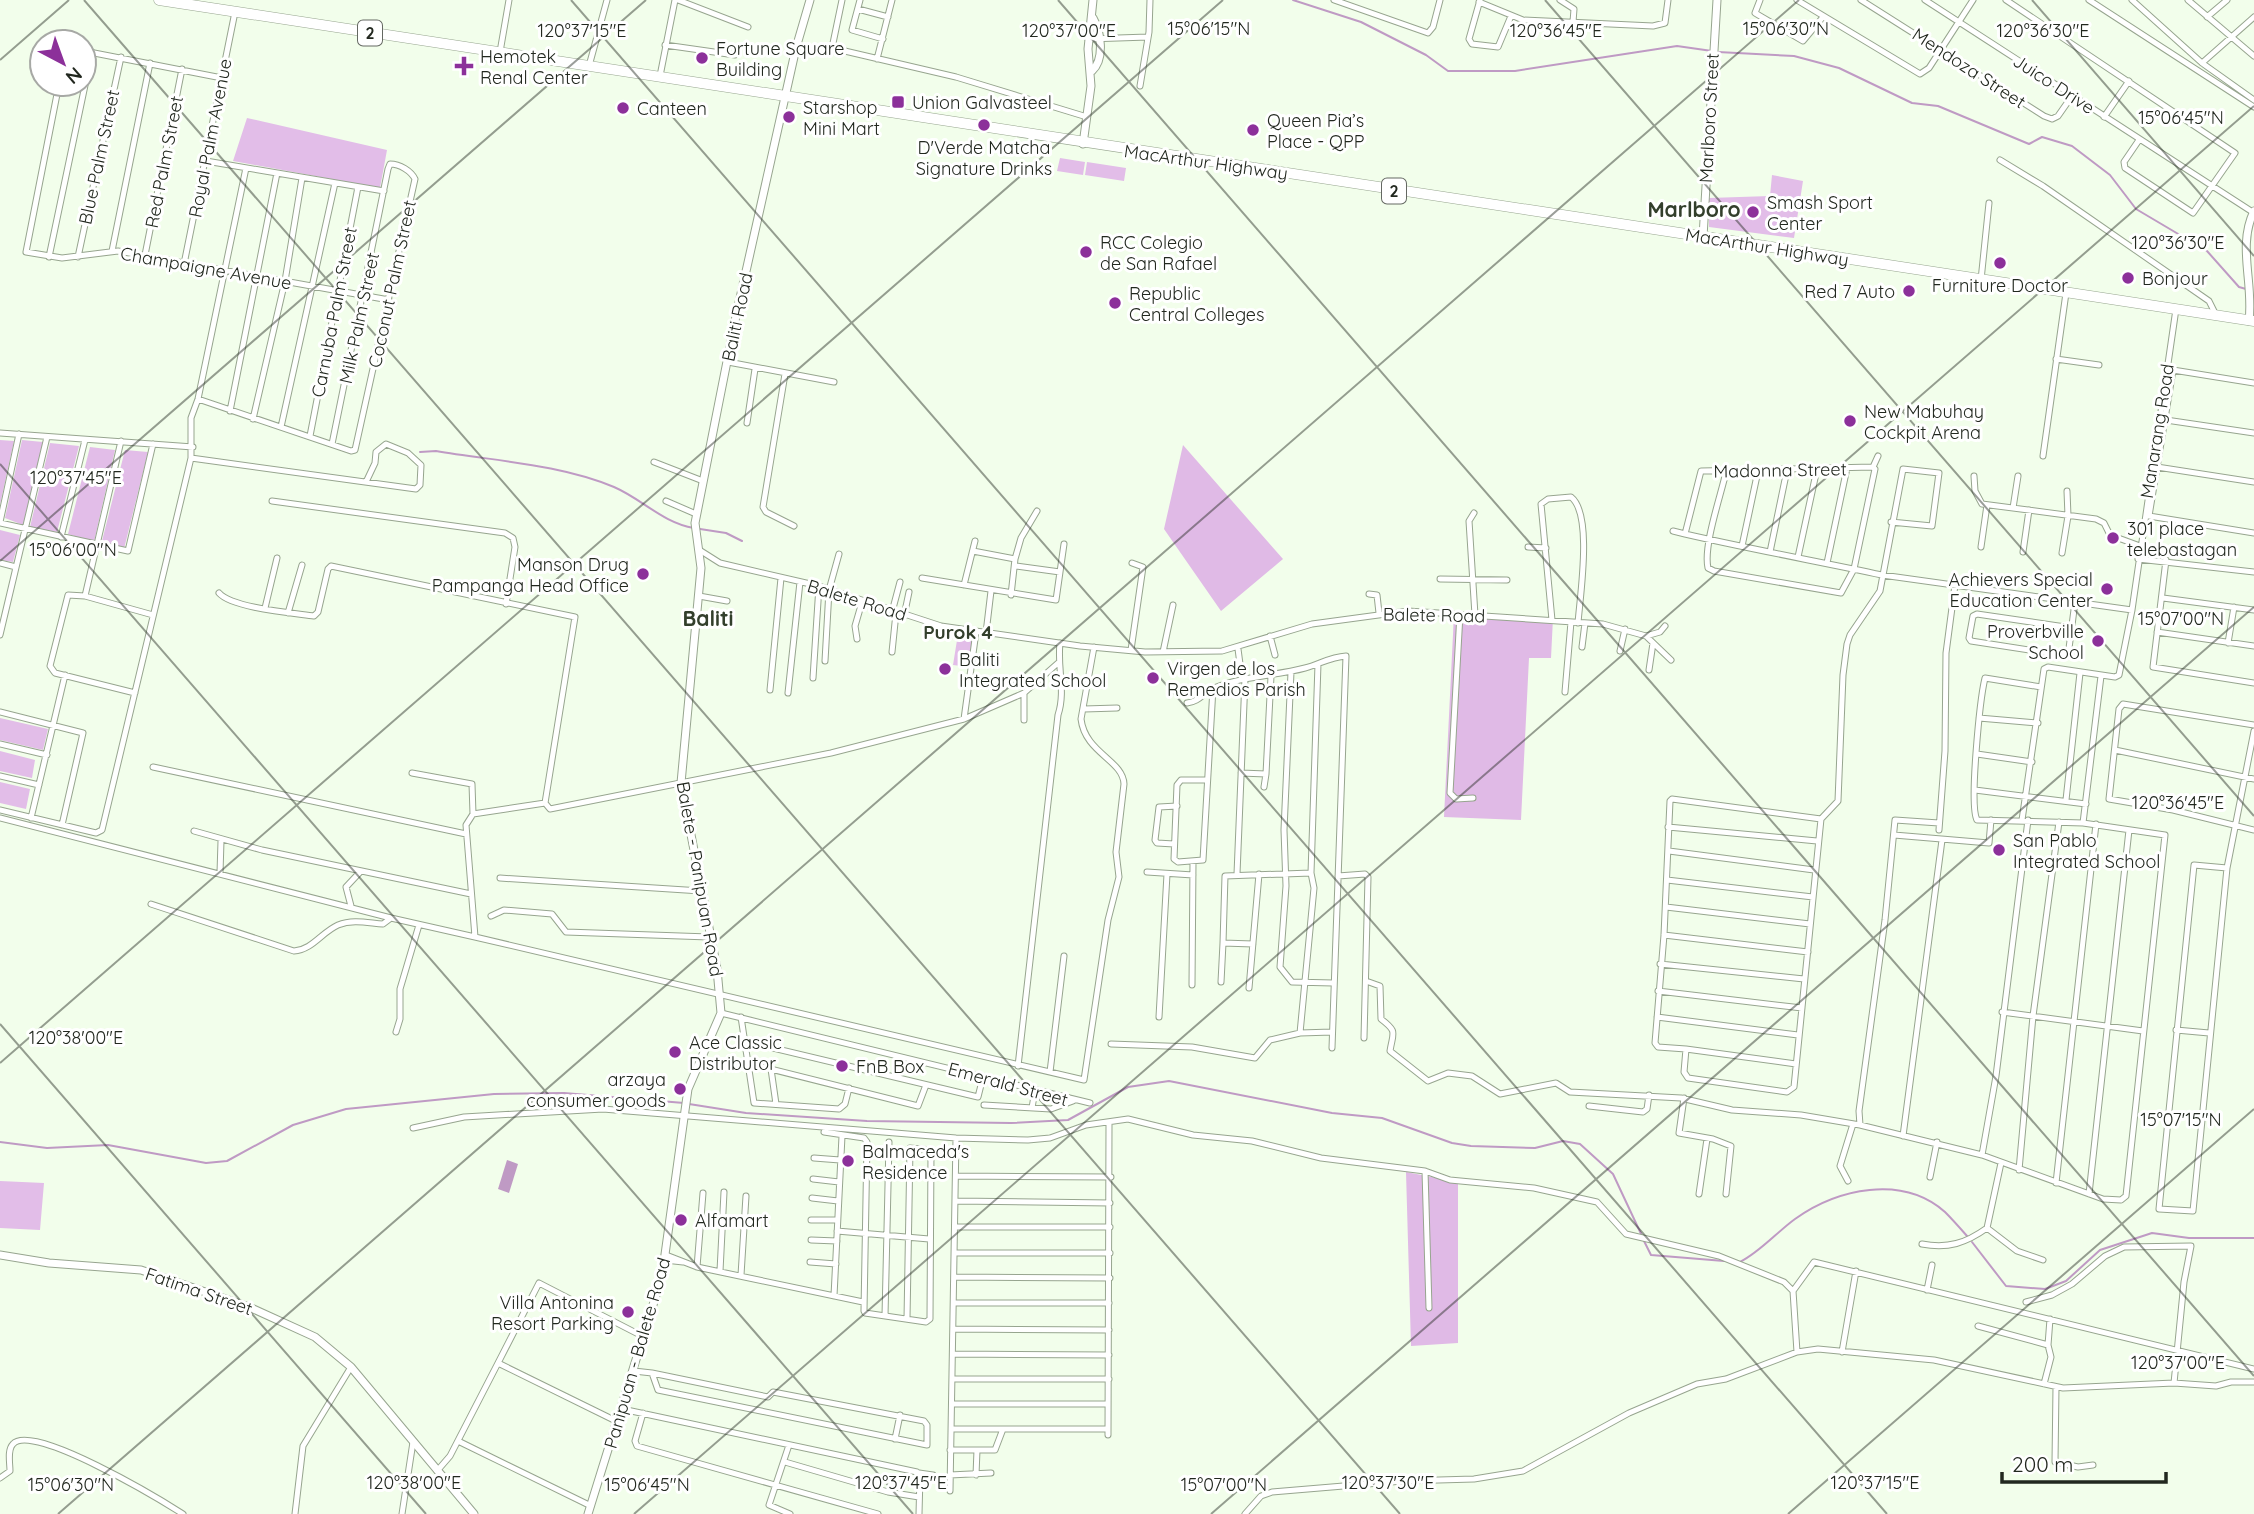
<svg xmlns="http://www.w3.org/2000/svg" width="2254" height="1514" font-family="Quicksand,sans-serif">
<rect width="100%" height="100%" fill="#f2feeb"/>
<path fill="#e2bde8" d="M247,118L387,150L380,188L233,161Z
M1060,158L1085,162L1083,175L1057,171Z
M1087,162L1126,168L1124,181L1085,175Z
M1772,175L1803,181L1794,238L1709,227V198L1770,196Z
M0,440L14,441L0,505Z
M22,440L43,442L23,525L5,518Z
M50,443L79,446L57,532L30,527Z
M90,447L115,450L94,542L68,534Z
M125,450L148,452L124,549L102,541Z
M0,530L20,535L13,562L0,560Z
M958,634L974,636L969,667L953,665Z
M0,718L48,729L43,750L0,740Z
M0,751L35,760L32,778L0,771Z
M0,782L30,789L26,809L0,803Z
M0,1181L44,1183L40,1230L0,1228Z"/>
<path fill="#e0bae6" d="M1183,445L1283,559L1221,611L1164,529Z
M1454,614L1553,618L1551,658H1529L1521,820L1444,817Z
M1406,1172L1458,1182V1343L1411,1346Z"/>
<path fill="#bf9ac4" d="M507,1160L518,1164L509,1193L498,1189Z"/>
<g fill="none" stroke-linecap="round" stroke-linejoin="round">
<path stroke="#bf9ac4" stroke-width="2" d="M1293,0L1361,22L1426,55L1448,71H1515L1677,46L1712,51
M1718,52L1794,56L1839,68L1912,103L1938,106L2029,144L2042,137L2072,146L2110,175L2136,209L2207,251L2239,287L2246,289
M420,452L436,451C494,461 559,464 614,487C642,499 663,523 694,528
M700,529L726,533L742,541
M689,1104L746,1113L867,1121L1011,1123L1068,1120L1128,1087L1169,1081L1332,1113L1382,1118L1452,1143L1471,1146L1535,1148L1563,1141L1580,1144L1613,1174L1642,1236
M0,1142L47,1148L108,1145L206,1163L227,1161L293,1125L346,1109L494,1094L564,1093L684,1103
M1644,1241L1651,1255L1724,1261
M1972,1242L2006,1286L2045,1289L2066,1281L2100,1250L2152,1233L2189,1238H2254
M1740,1262C1760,1252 1777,1232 1795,1219C1837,1189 1902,1174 1945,1212C1953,1220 1960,1228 1967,1236"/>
<g stroke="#97a58f" stroke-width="7">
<path id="street" d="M678,0L748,27
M842,0L832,48L956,77L1087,117
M860,0L852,30L883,39
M1334,0L1428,33L1433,27L1440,0
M1480,0L1469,39L1472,44L1498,47L1511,16
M1560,0L1574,9L1573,22
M1760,0L1755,13L1803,41L1823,17
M1797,0L1920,74L1929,68L1973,0
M1861,0L2044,116L2052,119L2058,116L2072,96
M1925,0L2254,213
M2006,0L2235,153L2193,213L2125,168L2124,162L2139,140
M2089,0L2254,107
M2132,0L2202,63L2254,100
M2188,0L2254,56
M1479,2L1523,20L1653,26L1665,23L1668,0
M858,9L888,17
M2207,17L2227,0
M1088,39L1148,37
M665,45L735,55
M84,51L222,78
M500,52L509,0
M877,59L892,0
M2202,63L2254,17
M589,66L607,0
M660,76L675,0
M59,84L26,252L62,258L118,251L389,300
M1140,86L1149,32L1150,0
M2104,117L2129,81
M2000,160L2043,186L2209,301L2216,315
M206,161L384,191
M112,251L150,63
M145,255L182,69
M49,257L92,52
M78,257L121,57
M184,264L235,12
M1981,280L1989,203
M2056,359L2099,365
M728,362L834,382
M785,374L763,507L766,512L794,526
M2254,383L2173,370L2149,516L2254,533
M198,399L351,451L355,450L415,179C411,171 400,164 390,164L388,169L332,444
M230,411L277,173
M253,419L285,281L302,178
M2166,420L2254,433
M747,423L755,369
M281,427L335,183
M0,433L193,447
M310,436L358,187
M2043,456L2066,293
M191,458L416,489L420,485L421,465L408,453L386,444L376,452L375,463L366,482
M654,462L703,481
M1873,467L1878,456
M2157,467L2254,482
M1726,472C1721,495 1703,546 1708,568L1714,571L1841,593L1854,569L1875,469L1872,467L1701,471L1685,534C1750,549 1816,561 1882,575L2132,610
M1974,476L1975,491L1982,504L2096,519L2104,523L2110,535L2140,546
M272,501L505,533L513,538L515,547L506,604
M666,501L696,514
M2013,508L2018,476
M1474,513L1469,521L1475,615
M0,522L19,434
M0,523L128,551L153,444
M1673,531L1685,534
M61,537L85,440
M1742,546L1758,471
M1528,547L1546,548
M1981,547L1987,505
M701,551L720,563L819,586L941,626L1080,646L1145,652L1222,651L1312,624L1408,611L1603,624L1646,636L1671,660
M973,551L1015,559L1011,595
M1770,552L1787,470
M2023,552L2029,510
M2062,553L2068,516L2067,491
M1798,557L1817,469
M1015,559L1021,538L1037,511
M2138,559L2254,572
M2166,560L2153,667L2254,683
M0,563L16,567
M1827,563L1847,468
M1016,566L1060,572
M922,578L1056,600L1064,544
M1440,579L1507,580
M964,585L975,541
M219,593C232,608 293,613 314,616L318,612L328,569L331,566L575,617L545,803L550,809L831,753L964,719L1024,693L1058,663
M1369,594L1377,595L1379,613
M85,596L121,441
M699,596L727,601
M2163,598L2254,610
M265,608L277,558
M892,612L900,582
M288,613L302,565
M1460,614L1450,793L1456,799L1473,798
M904,616L909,592
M1552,620L1541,504L1548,499L1571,497C1593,514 1580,596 1578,623
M2072,628L1977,614L1973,616L1969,638L1971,641L2068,656L2075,602
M2157,632L2254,646
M986,633L991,591
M0,635L47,437
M1270,636L1275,655
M1646,636L1660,632L1665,626
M857,639L855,626L862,602
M2228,643L2234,607
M1582,647L1585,623
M1238,649L1242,679
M1131,650L1143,567L1132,563
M1620,651L1625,629
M892,652L896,613
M1163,652L1173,605
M825,661L829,590L839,554
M1649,670L1653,643
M1291,672L1284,830L1286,886L1280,967L1292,982L1333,983
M813,678L819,586
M770,690L781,578
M1565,692L1571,622
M135,693L55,673L50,666L68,595L85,596L153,615
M788,693L800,582
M1024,693V720
M1187,703C1201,701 1202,693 1214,688C1243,676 1275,676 1305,668C1320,664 1330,657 1346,656L1332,1048
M1084,709L1117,708
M0,712L83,733L62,825
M1979,718L2038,723
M964,719L976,632
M2254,725L2123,704L2119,709L2109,799L2173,810L2254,830
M0,744L47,755
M2115,750L2254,779
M1977,754L2032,762
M153,767L466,834
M412,773L472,784L473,814
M1241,773L1266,774L1271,676
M0,776L39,785
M1207,780H1181L1177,785L1174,859L1178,862L1203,860L1213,688
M1264,787L1266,774
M1975,790L2086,804
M2066,800L2080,673
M545,803L473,814L466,825L475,937L1084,1080L1108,920L1119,877L1116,852L1124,784C1123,760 1085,753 1081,719L1094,647
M0,810L96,833L102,830L191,458V418L198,399L246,168
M0,818L391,918
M31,818L65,675
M1821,819L1794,1087L1787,1092L1688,1078L1684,1072L1686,1049L1658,1047L1655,1043L1664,935L1670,801L1672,799L1821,819L1838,801L1843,675L1847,644L1850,635L1880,591L1903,469L1939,473L1932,526L1891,522
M2022,820L2044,669L2048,667L2115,677L2119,675L2132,610L2176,309
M2083,823L2101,676
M1668,827L1817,841
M1939,830L1945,751L1946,653L1955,585
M194,831L262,850L471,894
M1894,835L1989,843L1991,820
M1174,844L1157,843L1155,840L1159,807L1177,806
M1669,851L1814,870
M2227,868L2194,865L2159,1209L2193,1211L2227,868L2254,731
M1147,872L1193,875
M220,873L221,841
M1237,874L1245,679
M1338,876L1365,874L1368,877L1364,1038
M500,878L701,891
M1667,880L1813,897
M151,904L294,951C312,950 322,932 338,925C353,919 368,923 383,924L391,918L475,937
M351,906L346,887L361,871
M1666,907L1810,924
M491,916L504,910L552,914L566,932L709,937
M1664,935L1808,952
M1253,944L1223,943L1225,876L1311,873L1318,664
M1660,964L1804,979
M1366,981L1380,986L1381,1019C1398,1032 1393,1032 1390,1051L1428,1081L1448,1073L1472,1076L1500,1094L1556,1083L1570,1092L1681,1098L1732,1110L1801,1115L1860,1125L1982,1155L2103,1199L2121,1200L2126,1196L2165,835L2083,823L1977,820C1969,805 1980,699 1985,678L2041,687
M1221,982L1223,943
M1192,985L1193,862
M1249,988L1259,874
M1658,991L1802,1008
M2002,1012L2143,1031
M721,1013L1090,1103
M741,1017L754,1103L839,1109L845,1104L849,1088
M1159,1017L1167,874
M1657,1017L1798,1035
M2176,1030L2209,1033
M396,1032L400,1019V989L419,925
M1300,1033L1332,1032
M744,1041L978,1097L983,1077
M1111,1044L1192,1047L1255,1058L1270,1040L1300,1033L1314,888L1311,873
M1686,1049L1796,1064
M747,1063L918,1106L926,1085
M1018,1066L1058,715C1066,691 1057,668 1060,643
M771,1069L776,1104
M1050,1072L1064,956
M1684,1098L1679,1133L1713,1139L1731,1146L1726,1194
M984,1105L1051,1109L1073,1101
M1589,1106L1643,1112L1647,1109L1649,1095
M1032,1108L1035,1090
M1860,1125L1859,1111L1885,920L1895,820L1939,823
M413,1128L464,1117L603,1109L956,1138L1028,1140L1050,1138L1086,1125L1128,1119L1193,1135L1252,1141L1321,1158L1425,1171L1450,1180L1534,1188L1597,1202L1626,1234L1719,1256L1784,1282L1793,1291L1797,1352
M824,1132L864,1138L867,1142L864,1311L865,1313L926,1322L930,1319L931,1150L910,1148L907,1319
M1903,1136L1942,840
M1982,1155L1996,1076L2028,820
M814,1158L840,1160
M2001,1163L1987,1228L2017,1251L2043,1260
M2019,1170L2033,1016L2059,822
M1425,1171L1429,1308
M957,1176L1111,1177
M1930,1177L1937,1142
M813,1179L839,1182
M1848,1181L1840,1166L1853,1124
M2056,1183L2096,824
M1699,1194L1707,1139
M2089,1194L2129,830
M812,1198L838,1201
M956,1201L1110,1203
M700,1219H744
M811,1220H837
M956,1227H1110
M837,1231L929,1239
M811,1240L837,1241
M1922,1244C1948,1249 1966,1243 1987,1228
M955,1253H1110
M666,1255L697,1267L863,1302
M665,1260L683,1262
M810,1262L836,1264
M697,1267L703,1193
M720,1271L724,1192
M741,1275L746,1196
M955,1277L1110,1278
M1927,1290L1932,1265
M1793,1291L1814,1262L2254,1369
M834,1296L842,1136
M2026,1302L2052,1295L2072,1284L2105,1256L2124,1247L2191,1246L2184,1282L2174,1383
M954,1303H1109
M885,1316L889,1142
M1978,1326L2048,1345L2051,1357L2044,1384
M953,1329L1109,1330
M2048,1345L2050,1319
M1842,1352L1856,1271
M953,1354L1109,1355
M634,1371L652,1373L768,1397L773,1392L924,1421L927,1425V1445L658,1390L652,1373
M952,1379H1109
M2056,1387L2055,1462L2078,1467L2093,1465
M952,1404H1108
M622,1409L917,1472L920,1476L919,1514
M643,1413L635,1441L637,1446L878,1514
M618,1422L498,1363L539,1283L644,1337
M951,1429H1108
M1108,1435L1109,1123
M895,1439L900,1415
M458,1441L591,1506
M789,1445L769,1505L790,1514
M950,1450H995L1003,1429
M785,1462L888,1492L919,1497
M437,1471L450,1456L498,1363
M919,1473L933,1475
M950,1475L991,1473
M976,1475L977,1450
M0,1478L10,1471C10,1463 7,1450 13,1444C32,1422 161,1500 183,1514
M950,1491L956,1138
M295,1514L303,1446L351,1367
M402,1514L413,1442
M1245,1514L1261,1496L1272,1492L1403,1481L1474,1479L1523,1471L1629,1413L1697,1384L1726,1379L1797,1352L1818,1349L1934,1360L2063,1388L2174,1383L2216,1386L2231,1382H2254"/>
</g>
<g stroke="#97a58f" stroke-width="9">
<path id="secondary" d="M1092,71C1105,59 1101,32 1093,18
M1083,144L1091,86L1088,49L1093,0
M1703,237L1717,0
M2249,321C2254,283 2237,246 2254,211
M0,1255L49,1263L141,1270L249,1307L315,1337L351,1367L474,1514
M588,1514L662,1276L688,1089L721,1013L717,969L681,783L701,568L695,523L736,316L796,48L810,0"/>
</g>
<g stroke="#97a58f" stroke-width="11">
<path id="highway" d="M159,0L2254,321"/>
</g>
<use href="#street" stroke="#fff" stroke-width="5"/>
<use href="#secondary" stroke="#fff" stroke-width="7"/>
<use href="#highway" stroke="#fff" stroke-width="10"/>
</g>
<path fill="none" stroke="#22281f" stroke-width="2" stroke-opacity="0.45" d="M84,0L1400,1514M571,0L1887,1514M1058,0L2254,1376M1545,0L2254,816M2032,0L2254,256M0,60L69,0M0,464L913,1514M0,561L646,0M0,1024L426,1514M0,1063L1223,0M58,1514L1799,0M634,1514L2254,106M1211,1514L2254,607M1788,1514L2254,1109"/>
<g fill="#8c309a" stroke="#fff" stroke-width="2.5">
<circle cx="702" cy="58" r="7"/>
<path d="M460.5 55.5h7v7h7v7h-7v7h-7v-7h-7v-7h7z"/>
<rect x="891" y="95" width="14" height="14" rx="3.5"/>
<circle cx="623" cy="108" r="7"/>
<circle cx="789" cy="117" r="7"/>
<circle cx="984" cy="125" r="7"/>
<circle cx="1253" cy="130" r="7"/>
<circle cx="1753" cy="212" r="7"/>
<circle cx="1086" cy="252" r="7"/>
<circle cx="2000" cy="263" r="7"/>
<circle cx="2128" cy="278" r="7"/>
<circle cx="1909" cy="291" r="7"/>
<circle cx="1115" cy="303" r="7"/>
<circle cx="1850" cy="421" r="7"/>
<circle cx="2113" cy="538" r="7"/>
<circle cx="643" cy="574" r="7"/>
<circle cx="2107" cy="589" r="7"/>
<circle cx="2098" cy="641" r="7"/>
<circle cx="945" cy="669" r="7"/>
<circle cx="1153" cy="678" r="7"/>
<circle cx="1999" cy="850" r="7"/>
<circle cx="675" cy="1052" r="7"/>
<circle cx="842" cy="1066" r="7"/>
<circle cx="680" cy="1089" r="7"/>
<circle cx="848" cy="1161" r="7"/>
<circle cx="681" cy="1220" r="7"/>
<circle cx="628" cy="1312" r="7"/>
</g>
<g text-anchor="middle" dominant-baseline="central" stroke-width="6" stroke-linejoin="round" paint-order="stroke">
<g fill="#fff" stroke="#646862" stroke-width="2">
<rect x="358" y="20.5" width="24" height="25" rx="5"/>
<rect x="1382" y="178.5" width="24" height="25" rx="5"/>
</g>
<g font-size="16" font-weight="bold" fill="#22281f">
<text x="370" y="33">2</text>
<text x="1394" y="191">2</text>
</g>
<g font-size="18" fill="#22281f" stroke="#fff" text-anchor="start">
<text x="716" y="48">Fortune Square<tspan x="716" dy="21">Building</tspan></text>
<text x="480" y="56">Hemotek<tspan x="480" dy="21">Renal Center</tspan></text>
<text x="912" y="102">Union Galvasteel</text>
<text x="803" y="107">Starshop<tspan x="803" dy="21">Mini Mart</tspan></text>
<text x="637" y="108">Canteen</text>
<text x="1267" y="120">Queen Pia’s<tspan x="1267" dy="21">Place - QPP</tspan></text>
<text x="984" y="147" text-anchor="middle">D'Verde Matcha<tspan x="984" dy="21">Signature Drinks</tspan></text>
<text x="1767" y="202">Smash Sport<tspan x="1767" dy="21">Center</tspan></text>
<text x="1100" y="242">RCC Colegio<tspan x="1100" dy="21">de San Rafael</tspan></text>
<text x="2142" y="278">Bonjour</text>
<text x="2000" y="285" text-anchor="middle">Furniture Doctor</text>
<text x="1895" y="291" text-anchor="end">Red 7 Auto</text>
<text x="1129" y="293">Republic<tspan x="1129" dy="21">Central Colleges</tspan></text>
<text x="1864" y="411">New Mabuhay<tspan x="1864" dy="21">Cockpit Arena</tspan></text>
<text x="2127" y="528">301 place<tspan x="2127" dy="21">telebastagan</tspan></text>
<text x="629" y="564" text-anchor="end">Manson Drug<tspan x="629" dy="21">Pampanga Head Office</tspan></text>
<text x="2093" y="579" text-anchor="end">Achievers Special<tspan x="2093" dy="21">Education Center</tspan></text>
<text x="2084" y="631" text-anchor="end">Proverbville<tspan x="2084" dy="21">School</tspan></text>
<text x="959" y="659">Baliti<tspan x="959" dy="21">Integrated School</tspan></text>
<text x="1167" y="668">Virgen de los<tspan x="1167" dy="21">Remedios Parish</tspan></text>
<text x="2013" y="840">San Pablo<tspan x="2013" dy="21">Integrated School</tspan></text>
<text x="689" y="1042">Ace Classic<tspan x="689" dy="21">Distributor</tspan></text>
<text x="856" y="1066">FnB Box</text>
<text x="666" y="1079" text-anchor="end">arzaya<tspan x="666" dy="21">consumer goods</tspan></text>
<text x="862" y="1151">Balmaceda's<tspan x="862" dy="21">Residence</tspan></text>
<text x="695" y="1220">Alfamart</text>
<text x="614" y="1302" text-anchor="end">Villa Antonina<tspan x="614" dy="21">Resort Parking</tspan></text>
</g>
<g font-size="18" fill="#22281f" stroke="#fff">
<text transform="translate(1969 68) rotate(33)">Mendoza Street</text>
<text transform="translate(2054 84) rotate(33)">Juico Drive</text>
<text transform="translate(1709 118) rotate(-87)">Marlboro Street</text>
<text transform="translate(210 138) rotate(-79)">Royal Palm Avenue</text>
<text transform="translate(99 157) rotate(-78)">Blue Palm Street</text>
<text transform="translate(164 162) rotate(-79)">Red Palm Street</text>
<text transform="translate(1206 162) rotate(8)">MacArthur Highway</text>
<text transform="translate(1767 247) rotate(9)">MacArthur Highway</text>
<text transform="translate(206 268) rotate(10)">Champaigne Avenue</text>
<text transform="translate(392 284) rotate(-78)">Coconut Palm Street</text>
<text transform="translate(334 312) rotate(-79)">Carnuba Palm Street</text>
<text transform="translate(737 317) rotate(-78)">Baliti Road</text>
<text transform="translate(359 318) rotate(-78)">Milk Palm Street</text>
<text transform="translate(2157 431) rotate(-81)">Manarang Road</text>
<text transform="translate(1780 470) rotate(-1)">Madonna Street</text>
<text transform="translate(857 600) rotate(17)">Balete Road</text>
<text transform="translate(1434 615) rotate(1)">Balete Road</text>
<text transform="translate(700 879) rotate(80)">Balete - Panipuan Road</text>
<text transform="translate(1008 1084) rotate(15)">Emerald Street</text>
<text transform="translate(199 1291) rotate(19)">Fatima Street</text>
<text transform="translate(637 1353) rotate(-74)">Panipuan - Balete Road</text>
</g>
<g font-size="19" font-weight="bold" fill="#333f2c" stroke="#fff">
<text x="958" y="632">Purok 4</text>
</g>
<g font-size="21" font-weight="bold" fill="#333f2c" stroke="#fff">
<text x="1694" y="209">Marlboro</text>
<text x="708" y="618">Baliti</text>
</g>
</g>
<g font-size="18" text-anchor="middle" fill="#22281f" stroke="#fff" stroke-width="6" stroke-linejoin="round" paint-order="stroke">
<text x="1209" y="35">15°06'15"N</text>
<text x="1786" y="35">15°06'30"N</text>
<text x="2043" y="37">120°36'30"E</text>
<text x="582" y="37">120°37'15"E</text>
<text x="1069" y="37">120°37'00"E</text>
<text x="1556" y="37">120°36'45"E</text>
<text x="2181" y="124">15°06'45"N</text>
<text x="2178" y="249">120°36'30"E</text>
<text x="76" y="484">120°37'45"E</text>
<text x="73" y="556">15°06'00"N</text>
<text x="2181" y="625">15°07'00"N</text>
<text x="2178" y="809">120°36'45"E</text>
<text x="76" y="1044">120°38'00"E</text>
<text x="2181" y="1126">15°07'15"N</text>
<text x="2178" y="1369">120°37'00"E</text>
<text x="414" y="1489">120°38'00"E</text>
<text x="901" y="1489">120°37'45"E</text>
<text x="1388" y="1489">120°37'30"E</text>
<text x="1875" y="1489">120°37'15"E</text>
<text x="71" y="1491">15°06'30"N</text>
<text x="647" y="1491">15°06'45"N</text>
<text x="1224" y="1491">15°07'00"N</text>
</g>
<g transform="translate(63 63) rotate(139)"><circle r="33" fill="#ffffff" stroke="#a7a9a5" stroke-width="2"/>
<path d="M0-5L12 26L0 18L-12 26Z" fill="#8c309a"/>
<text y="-10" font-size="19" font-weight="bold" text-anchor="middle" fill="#22281f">N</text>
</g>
<path d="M2002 1472v10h164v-10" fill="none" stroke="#22281f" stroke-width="3.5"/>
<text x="2012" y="1472" font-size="21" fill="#22281f" stroke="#ffffff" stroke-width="5" paint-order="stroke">200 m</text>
</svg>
